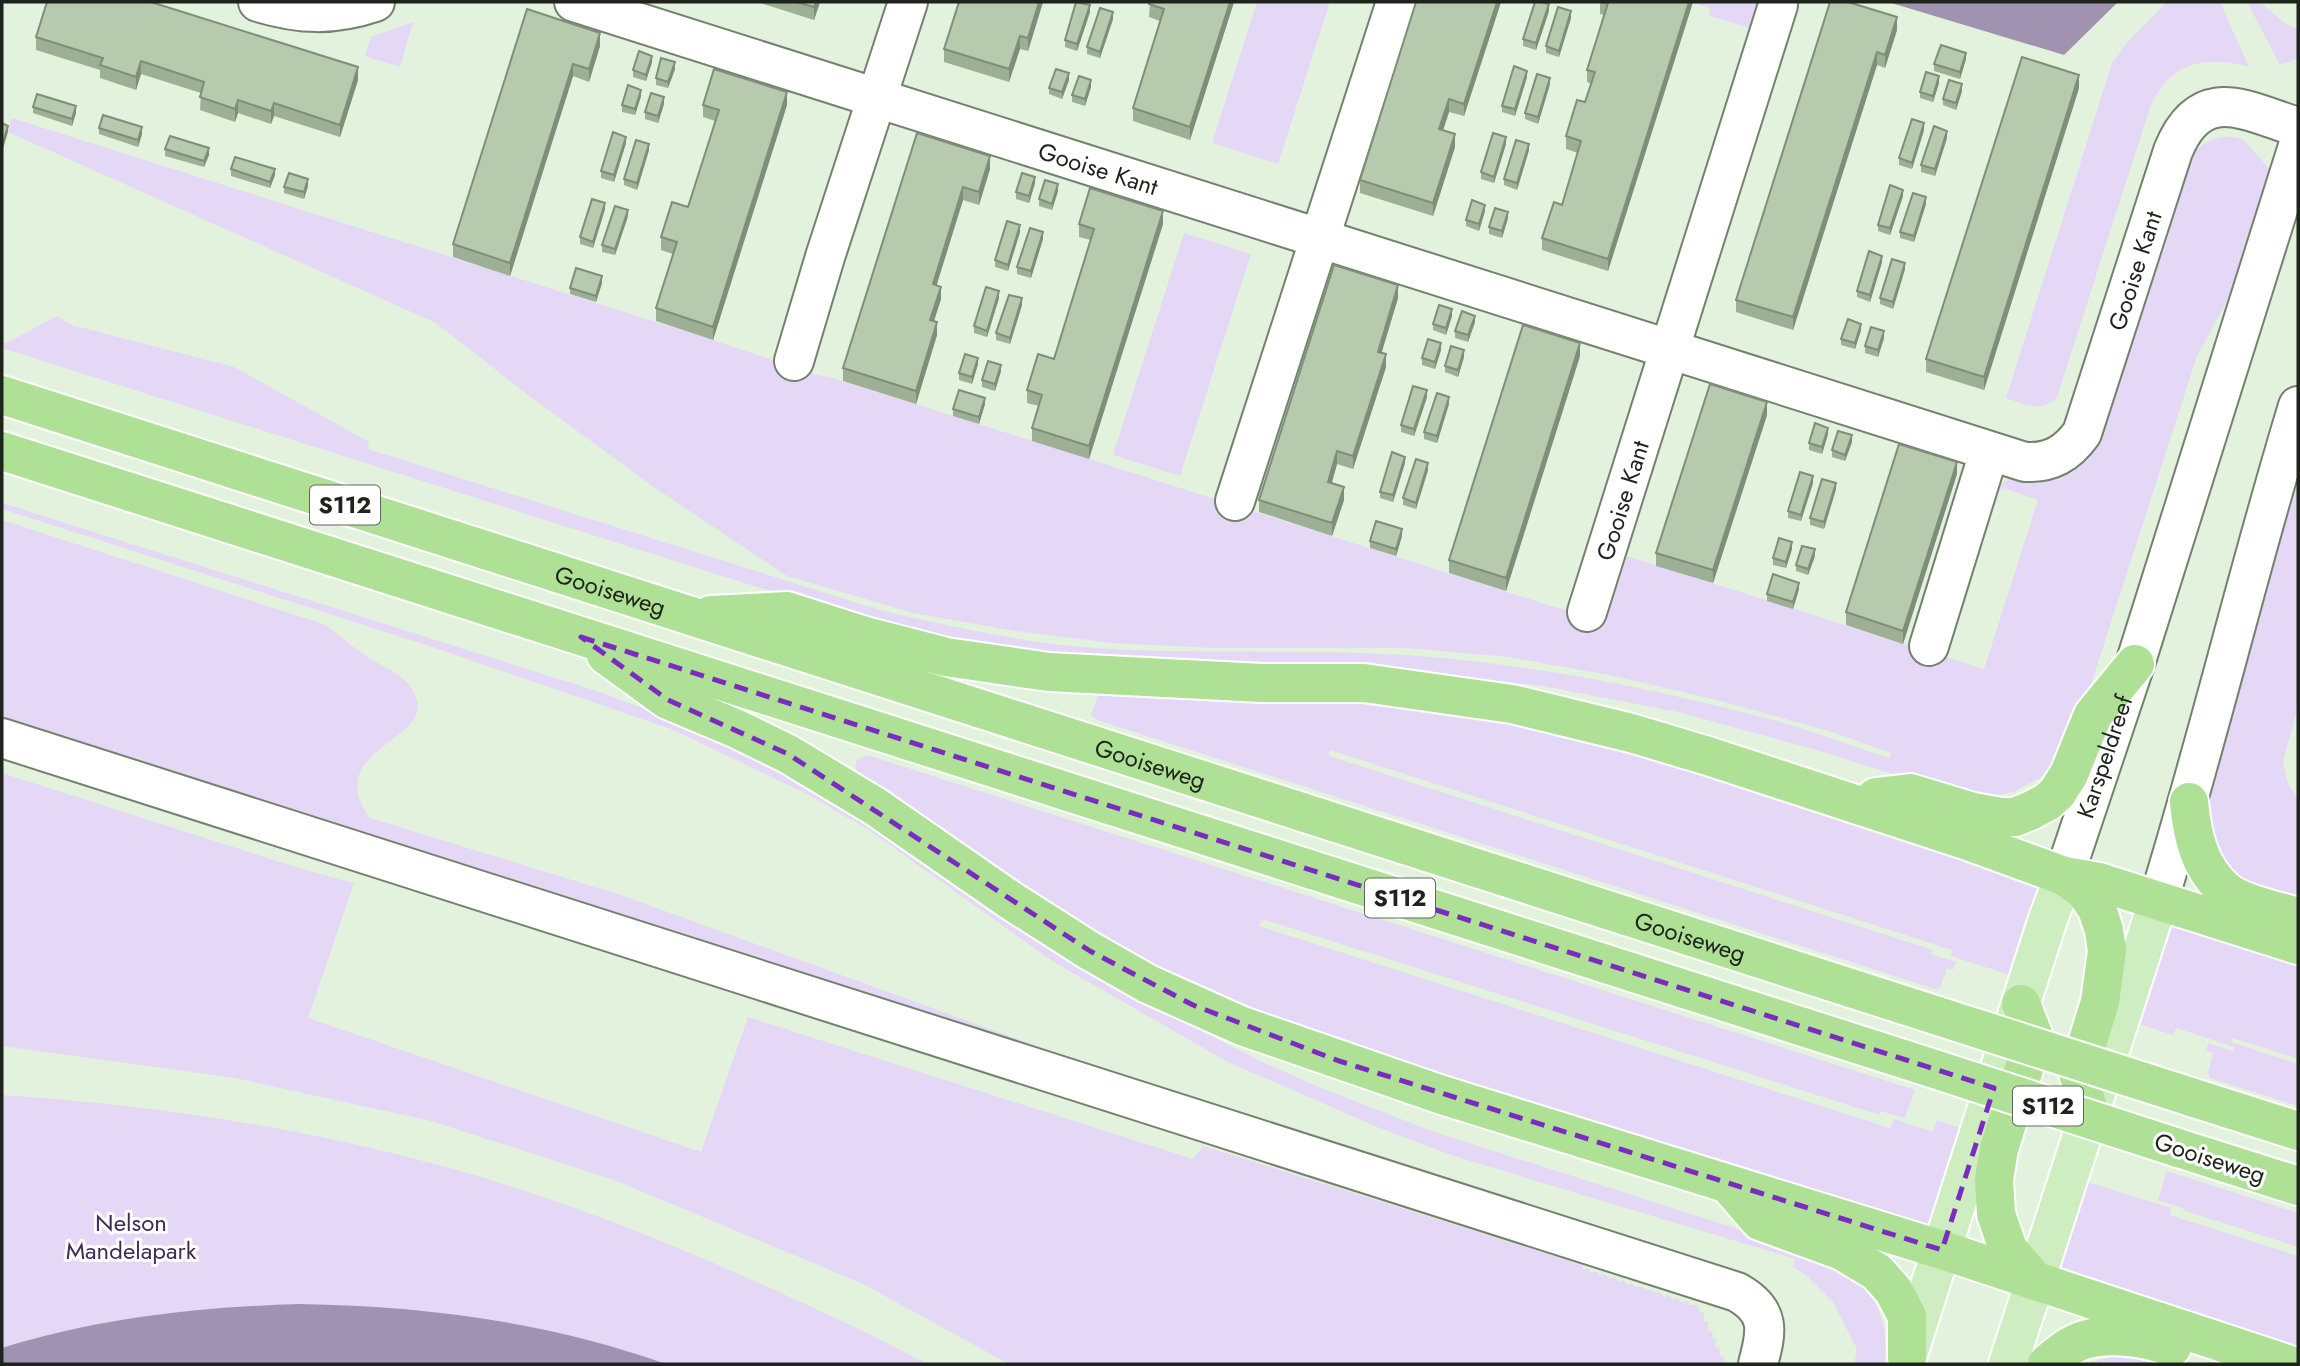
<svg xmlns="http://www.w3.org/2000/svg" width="2300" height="1366" font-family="Jost,sans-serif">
<rect width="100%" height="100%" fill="#e3f2dd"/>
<path fill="#e5d8f7" d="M1257,2H1330L1278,164L1212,143Z
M1691,2H1759L1750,28L1709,16L1711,9Z
M2167,2H2220L2249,67C2206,55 2169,62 2150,108L2057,397C2043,414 2024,404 2006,398L2112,63L2129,40Z
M2247,2H2260L2286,24L2298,29L2297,59L2280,65Z
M413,22L400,67L365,56L371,37Z
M12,118L713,340L812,373V374L829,377L916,404L1605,623L1627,556L1984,669L2038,500L2003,488L2000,490L2002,483L2011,478C2018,479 2025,482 2033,482C2064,484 2087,466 2101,440L2188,163C2199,141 2220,131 2244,140L2272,172L2250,259L2197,356L2076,731L2049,770L2040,778L2013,792L1987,797L1952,793L1820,751L1678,712L1543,686L1412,672L1187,668L981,647L798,600L2,348V342L7,343L57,316L72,325L234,367L369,442L368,449L880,610C950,626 1022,643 1093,648C1202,655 1312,648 1421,656C1543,666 1666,691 1784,723C1819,733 1854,747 1889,758L1891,753L1835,733L1721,701L1614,676L1508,657L1408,648H1212L1112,643L1016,631L913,613L787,576L655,488L528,395L436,323L8,132Z
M1184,233L1251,254L1180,476L1113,455Z
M2298,445V706L2283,762L2288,784L2298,799V905C2270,894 2236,885 2221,857C2213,843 2210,825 2205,810Z
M2,503L597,691L664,716L800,780L1143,1001L1256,1059L1316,1086L1432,1131L1828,1258C1840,1268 1857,1277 1867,1290C1883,1310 1889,1340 1884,1364H1854L1857,1349L1833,1302L1807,1276L1793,1267L1795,1259L1454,1156L1377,1127L1228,1062L1052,961L869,830L805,793L671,729L432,647L2,509Z
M2,520L326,625C340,636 354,648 369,658C382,666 400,673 409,685C453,741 316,744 370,818L621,895L1067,1057L2,716Z
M1099,692L1277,694L1473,712L1651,754L2042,886L2016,977L1951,956L1952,950L1330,750L1329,756L1933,950L1930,954L1956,962L1953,970L1947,968L1940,988L1935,989L1097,720L1091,715Z
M867,755L1915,1090L1905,1118L1880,1111V1115L1262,919L1259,926L1890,1128L1894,1119L1933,1132L1937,1120L1966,1130L1934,1230L1291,1029L1114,948L882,793C872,785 838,764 867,755Z
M2,773L305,870L354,883L308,1018L701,1152L748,1017L1193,1159L1203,1146L1583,1265L1582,1269H1589L1590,1272H1598L1599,1275L1605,1274L1610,1279L1614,1277L1619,1282L1623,1280L1628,1285L1632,1283L1635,1287H1643L1645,1290H1652L1654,1293L1659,1292L1665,1297L1668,1295L1674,1300L1677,1298L1681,1302L1688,1301L1690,1305H1697L1700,1312L1704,1313V1321L1708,1322V1330L1713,1333L1712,1339H1716L1715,1346L1720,1349L1719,1354L1724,1357V1364H1009L861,1283L614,1180L431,1121L235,1078L2,1046Z
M2164,921L2298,960V1059L2233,1038L2231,1042L2298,1064V1106L2210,1078L2208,1072L2213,1053L2206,1050L2208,1043L2233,1051L2234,1047L2176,1028L2173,1035L2132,1022Z
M2,1095C174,1106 345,1134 510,1186C626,1223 738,1272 848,1324C875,1336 901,1351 928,1364H2Z
M2167,1171L2298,1213V1247L2183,1210V1208L2158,1200Z
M2081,1180L2171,1208L2170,1215L2298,1256V1353L2091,1281L2059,1267Z
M2116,1356H2135L2164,1364H2084Z"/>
<path fill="#a093b1" d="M1888,2H2118L2064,55Z
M300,1304C425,1306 548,1322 666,1364H2V1348C98,1318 199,1307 300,1304Z"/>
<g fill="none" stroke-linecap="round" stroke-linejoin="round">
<g stroke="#74816e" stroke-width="42">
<g id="minor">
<path d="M258,2C301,15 333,16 375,2"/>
<path id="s1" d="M574,2L2025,462C2051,463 2067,454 2082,433L2173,151C2201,82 2245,111 2298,127"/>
<path d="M794,361L825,257L908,2"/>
<path d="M1235,501L1396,2"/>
<path id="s2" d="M1587,612L1778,5"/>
<path d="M1929,646L1989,452"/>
<path d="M2,738L1737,1292C1771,1311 1767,1331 1758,1364"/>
<path id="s3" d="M2064,876L2135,664L2298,146"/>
<path d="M2158,902C2209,737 2248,570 2298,406"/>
</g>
</g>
<g stroke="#fff" stroke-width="42">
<path id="major" d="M1907,1357L2047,922L2064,876
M2008,1364L2158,902"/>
</g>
<g stroke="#fff" stroke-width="42">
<g id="highway">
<path id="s4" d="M2,395L1938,1016"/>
<path d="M2,451L1922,1065"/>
<path d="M711,615L787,611L865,636L946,657L1049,672L1262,683H1364L1512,704L1631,733L1708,756L1968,841L2064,876L2085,891L2097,909L2104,930L2107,951L2100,1002L2078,1073L2089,1112"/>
<path d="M606,655L668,700L737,729L788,754L876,807L1010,900L1090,951L1148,984L1242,1026L1442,1095L1942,1250L2287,1364"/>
<path d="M1876,797L1910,793L1973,812L2001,817H2015L2030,811L2047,802L2057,793L2069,774L2093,715L2135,664"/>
<path d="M2189,802C2192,835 2199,868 2226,891C2241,904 2278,911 2298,917"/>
<path d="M2064,876L2099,882L2298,945"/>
<path d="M2021,1004L2034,1037L1999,1149L1994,1179L1995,1197L1996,1214L2008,1249L2035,1281"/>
<path d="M2191,1097L2298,1131"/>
<path d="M2175,1147L2298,1186"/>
<path d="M1728,1184L1760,1221L1842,1251L1877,1272L1893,1290L1907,1316V1357"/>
<path d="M2047,1364C2058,1355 2070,1344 2084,1340C2110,1332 2147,1338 2172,1347"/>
</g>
</g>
<use href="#minor" stroke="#fff" stroke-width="38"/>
<use href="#major" stroke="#ceedc0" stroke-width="38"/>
<use href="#highway" stroke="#aee196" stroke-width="38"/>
<g stroke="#fff" stroke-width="42" stroke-linecap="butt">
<path id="highway-bridge" d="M1938,1016L2191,1097
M1922,1065L2175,1147"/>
</g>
<use href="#highway-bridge" stroke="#aee196" stroke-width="38"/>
</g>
<path fill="#9daf95" d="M757,2H820L814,20Z
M1043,2L1028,51L1020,49L1009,82L944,62V49Z
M1150,2H1234L1190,140L1133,121V108L1160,21L1149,17Z
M1501,2L1464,116L1449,112L1443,131L1455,147L1433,216L1360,193V180Z
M1600,2H1693L1608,271L1542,250V238L1562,205L1578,153L1566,149V136L1585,102L1591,84L1587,82V70L1604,15L1600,14Z
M1830,2L1897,30L1885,68L1877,65L1793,330L1736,312V300Z
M527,9L600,46L589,82L573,76L510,276L453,257V244Z
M1549,11L1536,50L1523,46V39Z
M1090,12L1077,51L1065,47V40Z
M1571,18L1559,57L1546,53V46Z
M1113,19L1100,58L1087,54V47Z
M36,37L358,80L340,137L274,116L271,124L238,113L235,122L200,110L201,93L141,74L136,90L100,78V70L36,50Z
M1966,59L1960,79L1934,71V64Z
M652,62L646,81L633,77V70Z
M675,69L668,88L656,85V78Z
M1527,77L1515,116L1502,112V106Z
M1069,80L1062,99L1049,94V88Z
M1939,83L1933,102L1920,98V92Z
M1550,84L1538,124L1525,119V113Z
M1091,87L1085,106L1072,102V95Z
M2079,88L1984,390L1926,372V359Z
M1962,91L1956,110L1943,105V99Z
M641,96L635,115L622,112V105Z
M664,104L658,123L645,119V112Z
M703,105H787L713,340L656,321V308L673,254L661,250V237L688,207L715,121L703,117Z
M33,107L76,113L72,126L33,113Z
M99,128L142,134L138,147L99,134Z
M1924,130L1912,169L1899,165V158Z
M917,133L990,169L979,205L963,200L936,285L941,299L934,321L937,335L916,404L843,381V368Z
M1947,138L1935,176L1921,172V165Z
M626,143L614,182L601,178V171Z
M1506,144L1494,183L1481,179V172Z
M165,149L209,155L204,167L165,156Z
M649,150L637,190L624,185V179Z
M1529,150L1517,190L1504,185V179Z
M231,169L275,175L270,188L231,176Z
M1035,183L1029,203L1016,199V192Z
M308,186L304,199L284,193V187Z
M1058,191L1052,210L1039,206V199Z
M1903,196L1890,235L1878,231V225Z
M1926,204L1914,242L1900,238V232Z
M605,209L593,248L580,244V237Z
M1485,211L1479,231L1466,226V220Z
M628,216L615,255L602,252V245Z
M1508,218L1502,238L1489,234V227Z
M1079,224H1163L1089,459L1032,441V428L1039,406L1027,403V390L1054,359L1091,240L1079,237Z
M1020,232L1008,271L995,267V260Z
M1043,239L1031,278L1017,274V267Z
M1882,262L1870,302L1857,297V291Z
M1905,269L1893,309L1880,304V298Z
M602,283L596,302L570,294V288Z
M999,298L987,337L974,333V326Z
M1398,298L1381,353L1386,367L1353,469L1337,464L1332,483L1344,500L1332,536L1259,512V500Z
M1022,305L1010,344L996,340V333Z
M1452,316L1446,335L1433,330V324Z
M1475,322L1468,342L1455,338V331Z
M1861,330L1855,349L1841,345V339Z
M1884,338L1878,357L1865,353V346Z
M1441,350L1435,369L1422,365V358Z
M1580,356L1506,591L1449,573V560Z
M1464,357L1458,377L1445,372V366Z
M978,364L972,384L959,380V373Z
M1001,371L995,391L982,387V380Z
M1427,397L1414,436L1401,432V425Z
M985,404L979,424L953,416V409Z
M1449,404L1437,443L1424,439V432Z
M1767,415L1713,583L1656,566V553Z
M1828,434L1822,454L1809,450V443Z
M1852,442L1845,461L1832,457V450Z
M1405,463L1393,502L1380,498V492Z
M1428,470L1416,509L1403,505V498Z
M1957,474L1903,644L1846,625V612Z
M1813,483L1801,521L1788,518V511Z
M1836,489L1824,529L1810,525V518Z
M1402,536L1396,556L1370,548V541Z
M1792,549L1786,568L1773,565V558Z
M1815,556L1808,575L1796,571V565Z
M1799,589L1793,609L1767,601V594Z"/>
<path fill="#7f8e79" d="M816,2H820L814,20V7Z
M1039,2H1043L1028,51V38Z
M1230,2H1234L1190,140V127Z
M1497,2H1501L1464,116V104Z
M1689,2H1693L1608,271V259Z
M1549,4V11L1536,50V43Z
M1090,5V12L1077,51V44Z
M1571,11V18L1559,57V51Z
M1113,12V19L1100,58V52Z
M1897,17V30L1885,68V55Z
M600,33V46L589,82V69Z
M1020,36V49L1009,82V69Z
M1877,52V65L1793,330V317Z
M1966,53V59L1960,79V72Z
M652,56V62L646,81V75Z
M141,61V74L136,90V77Z
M675,62V69L668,88V82Z
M573,64V76L510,276V263Z
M358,67V80L340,137V125Z
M1527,71V77L1515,116V109Z
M1069,73V80L1062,99V92Z
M2079,75V88L1984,390V377Z
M1939,76V83L1933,102V96Z
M1550,78V84L1538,124V117Z
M1091,80V87L1085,106V99Z
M1962,84V91L1956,110V103Z
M641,90V96L635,115V109Z
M787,92V105L713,340V327Z
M664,97V104L658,123V116Z
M1449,99V112L1439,142V129Z
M238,100V113L235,122V109Z
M274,103V116L271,124V111Z
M76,106V113L72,126V119Z
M1924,123V130L1912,169V163Z
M8,126V132L2,152V145Z
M142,127V134L138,147V140Z
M1947,131V138L1935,176V169Z
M1455,134V147L1433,216V203Z
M626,137V143L614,182V175Z
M1506,137V144L1494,183V177Z
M649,144V150L637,190V183Z
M1529,144V150L1517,190V183Z
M209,148V155L204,167V161Z
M990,156V169L979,205V192Z
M275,169V175L270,188V182Z
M1035,177V183L1029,203V196Z
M308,179V186L304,199V192Z
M1058,184V191L1052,210V204Z
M963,187V200L933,297V284Z
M1903,190V196L1890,235V228Z
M1926,197V204L1914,242V236Z
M605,203V209L593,248V242Z
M1485,205V211L1479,231V224Z
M628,210V216L615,255V249Z
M1163,211V224L1089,459V446Z
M1508,212V218L1502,238V231Z
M1020,225V232L1008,271V265Z
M1043,232V239L1031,278V271Z
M1882,256V262L1870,302V295Z
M1905,263V269L1893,309V302Z
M602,276V283L596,302V296Z
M1398,285V298L1378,365V352Z
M941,287V299L930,333V320Z
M999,291V298L987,337V331Z
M1022,298V305L1010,344V338Z
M1452,309V316L1446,335V328Z
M1475,316V322L1468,342V335Z
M937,322V335L916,404V391Z
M1861,324V330L1855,349V343Z
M1884,331V338L1878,357V350Z
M1441,343V350L1435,369V362Z
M1580,343V356L1506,591V578Z
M1464,350V357L1458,377V370Z
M1386,354V367L1353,469V456Z
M978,358V364L972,384V377Z
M1001,365V371L995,391V384Z
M1427,390V397L1414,436V429Z
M1449,397V404L1437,443V436Z
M985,398V404L979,424V417Z
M1767,402V415L1713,583V570Z
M1828,428V434L1822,454V447Z
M1852,435V442L1845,461V455Z
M1337,451V464L1328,495V482Z
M1405,457V463L1393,502V495Z
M1957,462V474L1903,644V631Z
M1428,463V470L1416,509V503Z
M1813,476V483L1801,521V515Z
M1836,483V489L1824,529V522Z
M1344,487V500L1332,536V523Z
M1402,529V536L1396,556V549Z
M1792,542V549L1786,568V562Z
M1815,549V556L1808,575V569Z
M1799,583V589L1793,609V602Z"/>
<path fill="#b6cbad" stroke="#7f8e79" stroke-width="2" d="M47,2H151L358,67L340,125L274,103L271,111L238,100L235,109L200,97L204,82L141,61L136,77L100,65L103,58L36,37Z
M796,2H816L814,7Z
M959,2H1039L1028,38L1020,36L1009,69L944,49Z
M1076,2L1090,5L1077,44L1065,40Z
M1150,2H1230L1190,127L1133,108L1164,9L1149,4Z
M1416,2H1497L1464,104L1449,99L1439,129L1455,134L1433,203L1360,180Z
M1535,2H1540L1549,4L1536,43L1523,39Z
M1603,2H1689L1608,259L1542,238L1554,202L1562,205L1581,141L1566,136L1577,100L1585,102L1595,72L1587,70L1608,3Z
M1830,2H1848L1897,17L1885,55L1877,52L1793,317L1736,300Z
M1558,7L1571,11L1559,51L1546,46Z
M1100,8L1113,12L1100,52L1087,47Z
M527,9L600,33L589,69L573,64L510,263L453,244Z
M1941,45L1966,53L1960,72L1934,64Z
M639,51L652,56L646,75L633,70Z
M2022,57L2079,75L1984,377L1926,359Z
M661,58L675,62L668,82L656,78Z
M1514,66L1527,71L1515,109L1502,106Z
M714,69L787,92L713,327L656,308L677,242L661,237L672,202L688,207L719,110L703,105Z
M1056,69L1069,73L1062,92L1049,88Z
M1926,72L1939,76L1933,96L1920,92Z
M1537,74L1550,78L1538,117L1525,113Z
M1079,76L1091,80L1085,99L1072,95Z
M1949,80L1962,84L1956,103L1943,99Z
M628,85L641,90L635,109L622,105Z
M651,93L664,97L658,116L645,112Z
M37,94L76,106L72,119L33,107Z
M103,115L142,127L138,140L99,128Z
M1912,119L1924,123L1912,163L1899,158Z
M2,123L8,126L2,145Z
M1934,126L1947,131L1935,169L1921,165Z
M613,132L626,137L614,175L601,171Z
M917,133L990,156L979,192L963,187L933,284L941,287L930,320L937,322L916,391L843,368Z
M1493,133L1506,137L1494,177L1481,172Z
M170,136L209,148L204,161L165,149Z
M636,140L649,144L637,183L624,179Z
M1516,140L1529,144L1517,183L1504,179Z
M235,157L275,169L270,182L231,169Z
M289,173L308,179L304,192L284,187Z
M1022,173L1035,177L1029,196L1016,192Z
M1045,180L1058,184L1052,204L1039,199Z
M1890,185L1903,190L1890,228L1878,225Z
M1090,188L1163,211L1089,446L1032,428L1042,395L1027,390L1038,354L1054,359L1094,229L1079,224Z
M1913,193L1926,197L1914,236L1900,232Z
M592,199L605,203L593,242L580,237Z
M1472,200L1485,205L1479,224L1466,220Z
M615,206L628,210L615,249L602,245Z
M1495,208L1508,212L1502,231L1489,227Z
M1007,221L1020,225L1008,265L995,260Z
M1030,228L1043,232L1031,271L1017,267Z
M1869,251L1882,256L1870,295L1857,291Z
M1892,259L1905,263L1893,302L1880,298Z
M1334,265L1398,285L1378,352L1386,354L1353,456L1337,451L1328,482L1344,487L1332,523L1259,500Z
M576,268L602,276L596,296L570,288Z
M986,287L999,291L987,331L974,326Z
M1009,295L1022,298L1010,338L996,333Z
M1439,305L1452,309L1446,328L1433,324Z
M1462,311L1475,316L1468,335L1455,331Z
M1848,319L1861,324L1855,343L1841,339Z
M1523,325L1580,343L1506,578L1449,560Z
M1871,327L1884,331L1878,350L1865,346Z
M1428,339L1441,343L1435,362L1422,358Z
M1451,346L1464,350L1458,370L1445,366Z
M965,354L978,358L972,377L959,373Z
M988,361L1001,365L995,384L982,380Z
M1710,384L1767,402L1713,570L1656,553Z
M1413,386L1427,390L1414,429L1401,425Z
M959,390L985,398L979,417L953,409Z
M1437,393L1449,397L1437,436L1424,432Z
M1815,423L1828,428L1822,447L1809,443Z
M1838,431L1852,435L1845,455L1832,450Z
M1899,444L1957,462L1903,631L1846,612Z
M1392,452L1405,457L1393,495L1380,492Z
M1416,459L1428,463L1416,503L1403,498Z
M1800,472L1813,476L1801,515L1788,511Z
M1822,479L1836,483L1824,522L1810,518Z
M1376,521L1402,529L1396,549L1370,541Z
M1779,538L1792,542L1786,562L1773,558Z
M1802,546L1815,549L1808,569L1796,565Z
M1773,574L1799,583L1793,602L1767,594Z"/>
<path fill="none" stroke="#7b2cbf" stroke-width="5" stroke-dasharray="14 9" stroke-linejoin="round" d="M581,637L1994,1088L1942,1250L1339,1061L1193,1005L1090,951L788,754L668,700Z"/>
<g text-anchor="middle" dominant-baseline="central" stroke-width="6" stroke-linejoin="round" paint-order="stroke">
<g fill="#fff" stroke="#626660" stroke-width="2">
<rect x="310" y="485.5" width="70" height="39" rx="5"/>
<rect x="1365" y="878.5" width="70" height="39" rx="5"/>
<rect x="2013" y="1086.5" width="70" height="39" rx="5"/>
</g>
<g font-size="23" font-weight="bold" fill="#1e241c">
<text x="345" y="505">S112</text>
<text x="1400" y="898">S112</text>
<text x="2048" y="1106">S112</text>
</g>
<g font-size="24" fill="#1e241c" stroke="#fff">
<text stroke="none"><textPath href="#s1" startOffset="550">Gooise Kant</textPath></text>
<text stroke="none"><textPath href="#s1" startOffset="1760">Gooise Kant</textPath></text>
<text stroke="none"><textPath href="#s2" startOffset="117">Gooise Kant</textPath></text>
<text stroke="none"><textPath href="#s4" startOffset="639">Gooiseweg</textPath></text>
<text stroke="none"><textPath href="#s3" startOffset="126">Karspeldreef</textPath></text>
<text stroke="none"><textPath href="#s4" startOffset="1206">Gooiseweg</textPath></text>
<text stroke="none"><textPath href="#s4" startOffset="1773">Gooiseweg</textPath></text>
<text transform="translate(2210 1158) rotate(18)">Gooiseweg</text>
</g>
<g font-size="24" fill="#3f2b56" stroke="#fff">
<text x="131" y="1222">Nelson<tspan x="131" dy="28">Mandelapark</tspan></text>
</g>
</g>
<rect width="2300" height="1366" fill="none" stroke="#1e241c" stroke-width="7"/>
</svg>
